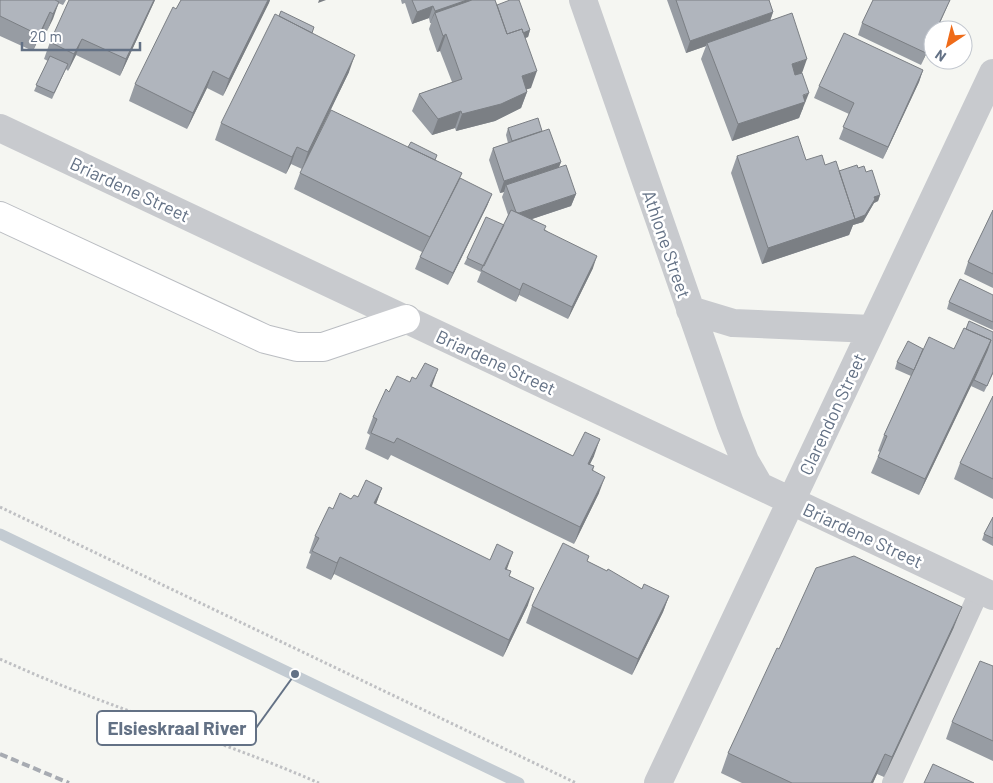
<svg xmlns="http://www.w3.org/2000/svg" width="993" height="783" font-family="Barlow,sans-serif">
<rect width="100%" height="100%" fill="#f5f6f2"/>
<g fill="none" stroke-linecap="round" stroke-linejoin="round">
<path stroke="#c3cbd2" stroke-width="11" d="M0,534L519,783"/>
<g stroke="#babdc2" stroke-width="30">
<path id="secondary" d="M0,216L265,339L297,347H323L406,319"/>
</g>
<path stroke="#bfc0c3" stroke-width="3" stroke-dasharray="2.5 2.5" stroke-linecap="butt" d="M0,507L576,783
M0,659C104,707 214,737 319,783"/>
<path stroke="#c8cace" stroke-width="20" d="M892,783L980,590"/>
<path stroke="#c8cace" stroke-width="28" d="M583,0L730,423L745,461L759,485
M0,128L993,596
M690,310L733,323L872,329
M658,783L993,73"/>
<use href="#secondary" stroke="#fff" stroke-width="28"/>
<path stroke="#a7abb2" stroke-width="4" stroke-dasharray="8 4" stroke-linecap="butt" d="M0,754L69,783"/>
</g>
<path fill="#979ca3" d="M0,0H66L63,5L58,3L47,31L43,29L33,51L0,36Z
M155,0L120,76L76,55L68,71L66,69L52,99L34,91L48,61L44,59L50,42Z
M181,0H270L223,96L207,88L187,129L129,101L135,84Z
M401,0H495L497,5L530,30L528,37L525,38L531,88L526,89L527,92L521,108L495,121L456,131L455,128L432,135L412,111L419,94L452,82L440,51L437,52L429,29L431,23H430L429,18L412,24L405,3L402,4Z
M667,0H769L773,12L770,21L802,73L803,109L802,110L799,118L732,141L701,59L706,46L686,53Z
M873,0H950L937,30H933V39L921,65L858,35L862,23Z
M312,33L349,72L302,169L291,164L286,174L215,140L221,123Z
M923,70L919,82L883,159L839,139L849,114L814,98L819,86Z
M508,128L542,131L561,162L559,167L576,194L571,206L532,219L593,268L568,319L519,295L516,302L477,282L481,272L464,264L467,258L504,225L508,215L502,197L504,192L500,193L489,160L493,148L508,143L506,135Z
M737,156L806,160L825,165L839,171L858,168L866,172L880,195L878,201L874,203L863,222L853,225L849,235L762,264L731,173Z
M435,160L462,173L458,182L492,194L487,206L448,285L415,269L422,252L294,189L300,173Z
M993,210V288L964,274L968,262Z
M993,295V330L947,309L949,302Z
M993,332V374L984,392L971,386L973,381L919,495L871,473L880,452L878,451L884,435L911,376L895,369L897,362L923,349H954Z
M416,379L573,456H594L590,464L594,466L593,471L599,493L574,544L391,455L388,460L365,449L370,435L367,433L373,417L389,392Z
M993,396V499L954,479L960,463Z
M382,488L376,504L507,569L509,576L528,605L503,657L334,574L331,580L306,568L311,554L309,553L315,536L333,509L351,499Z
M993,517V546L982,540L984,534Z
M587,561L642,589L669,596L663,612L632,675L526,623L532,606Z
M954,627L884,777L877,774L873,783H742L721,773L728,753L779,649Z
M993,666V761L946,739L952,722Z"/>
<path fill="#7b7f84" d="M154,0H155L120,76L126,59Z
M268,0H270L269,3L223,96L229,79Z
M319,0H326L318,3Z
M467,0H486L435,13L430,23L435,11Z
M59,2L53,19L47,31L53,14Z
M433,6L429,18L412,24L417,12Z
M50,12L43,29L33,51L39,35Z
M773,12L769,24L707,43L706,46L686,53L690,41Z
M530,30L528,37L501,46L503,39Z
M446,34L440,51L437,52L443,36Z
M933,36V39L921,65L926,53Z
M82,39L76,55L68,71L74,54Z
M355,55L349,72L302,169L308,152Z
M807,59L801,76L786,81L792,64Z
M923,70L919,82L883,159L888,147Z
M213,71L207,88L187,129L193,113Z
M537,71L531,88L516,93L522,76Z
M527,92L521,108L495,121L456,131L462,114Z
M809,93L799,118L732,141L738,124Z
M461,111L455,128L432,135L438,119Z
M297,147L291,164L286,174L292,157Z
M561,162L556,174L506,185L504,192L500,193L504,181Z
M492,194L487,206L448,285L453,273Z
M576,194L571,206L514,225L519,213Z
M880,195L878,201L874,203L863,222L853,225L849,235L762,264L768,248L874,197Z
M597,256L593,268L568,319L572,307Z
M523,283L519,295L516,302L520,290Z
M991,340L985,357L919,495L925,479Z
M438,369L432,386L424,403L430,386Z
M600,439L594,456L582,480L588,464Z
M605,477L599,493L574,544L580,527Z
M382,488L376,504L374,503Z
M513,552L507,569L499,585L505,569Z
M340,557L334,574L331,580L337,563Z
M534,588L528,605L503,657L509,640Z
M669,596L663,612L632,675L638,659Z
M962,607L954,627L884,777L892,757Z
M885,754L877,774L873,783H871Z"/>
<path fill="#b0b5bd" stroke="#7b7f84" d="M0,0H55L59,2L53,14L50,12L39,35L0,16Z
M69,0H154L126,59L82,39L74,54L50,42Z
M181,0H268L229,79L213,71L193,113L135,84L173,7L176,9Z
M412,0H467L435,11L433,6L417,12Z
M472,0H495L507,34L522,29L537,71L522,76L527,92L501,104L462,114L461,111L438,119L419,94L462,79L446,34L443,36L435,13Z
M510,0H519L530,30L523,33L522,29L507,34L497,5Z
M676,0H769L773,12L690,41Z
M873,0H950L936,30H933V36L926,53L862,23Z
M281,11L314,27L312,33L279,16Z
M792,13L807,59L792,64L795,75L802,73L809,93L803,95L805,102L738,124L707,43Z
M275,14L355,55L308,152L297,147L292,157L221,123Z
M844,33L923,70L888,147L843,127L854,103L819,86Z
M50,56L68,64L54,93L36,85Z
M331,110L462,173L430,237L300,173Z
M538,118L542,131L512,141L508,128Z
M549,129L561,162L504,181L493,148Z
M798,136L806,160L822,155L825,165L836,161L855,219L768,248L737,156Z
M411,142L437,155L435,160L408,147Z
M566,165L576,194L519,213L516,212L506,185Z
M857,165L858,168L864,166L866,172L872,170L880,195L874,197L875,199L865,215L855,219L839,171Z
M460,178L492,194L453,273L420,257Z
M511,210L546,226L544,230L597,256L572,307L523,283L520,290L481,270Z
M993,210V274L968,262Z
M486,217L504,225L484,266L467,258Z
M960,279L993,295V322L949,302Z
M969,321L993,332V372L987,386L974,380L987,351L991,340L966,329Z
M964,328L991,340L925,479L878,457L887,436L884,435L929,337L954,349Z
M908,341L923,349L914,370L897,362Z
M425,363L438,369L430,386L573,456L585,432L600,439L588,464L594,466L592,470L605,477L580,527L397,438L394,443L371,433L377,419L373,417L386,389L389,392L397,376L410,382L412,377L416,379Z
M993,396V479L960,463Z
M366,480L382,488L374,503L490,560L497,544L513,552L505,569L511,571L509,576L534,588L509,640L340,557L337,563L312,551L319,538L315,536L329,507L333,509L340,493L351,499L354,495L358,497Z
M993,517V538L984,534Z
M563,543L589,556L587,561L607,571L608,569L642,589L644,584L669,596L638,659L532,606Z
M854,556L962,607L892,757L885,754L871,783H792L728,753L777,648L779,649L816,568Z
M980,661L993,666V741L952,722Z
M933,764L974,783H924Z"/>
<g text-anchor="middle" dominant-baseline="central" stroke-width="5" stroke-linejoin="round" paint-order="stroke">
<g font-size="18" fill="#637185" stroke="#fff">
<text transform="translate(130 189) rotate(25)">Briardene Street</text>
<text transform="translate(667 244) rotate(71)">Athlone Street</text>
<text transform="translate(496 362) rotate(25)">Briardene Street</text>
<text transform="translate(832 414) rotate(-65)">Clarendon Street</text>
<text transform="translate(863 535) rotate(25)">Briardene Street</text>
</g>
</g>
<path fill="none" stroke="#637185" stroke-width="2" d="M295 674L256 728"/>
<circle fill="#637185" stroke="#fff" stroke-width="2" cx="295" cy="674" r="5"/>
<rect fill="#fff" stroke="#637185" stroke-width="2" x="97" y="711" width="159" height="34" rx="5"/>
<g font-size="19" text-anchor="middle" font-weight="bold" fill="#637185">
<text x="177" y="735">Elsieskraal River</text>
</g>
<g transform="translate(948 45) rotate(215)"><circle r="24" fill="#ffffff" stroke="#c1c6ce"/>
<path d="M0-4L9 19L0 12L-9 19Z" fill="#ef6b19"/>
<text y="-8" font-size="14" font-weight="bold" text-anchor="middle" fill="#637185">N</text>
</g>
<path d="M22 42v8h118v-8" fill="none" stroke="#637185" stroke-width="2.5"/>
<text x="30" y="42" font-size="15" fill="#637185" stroke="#ffffff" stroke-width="4" paint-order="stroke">20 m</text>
</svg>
